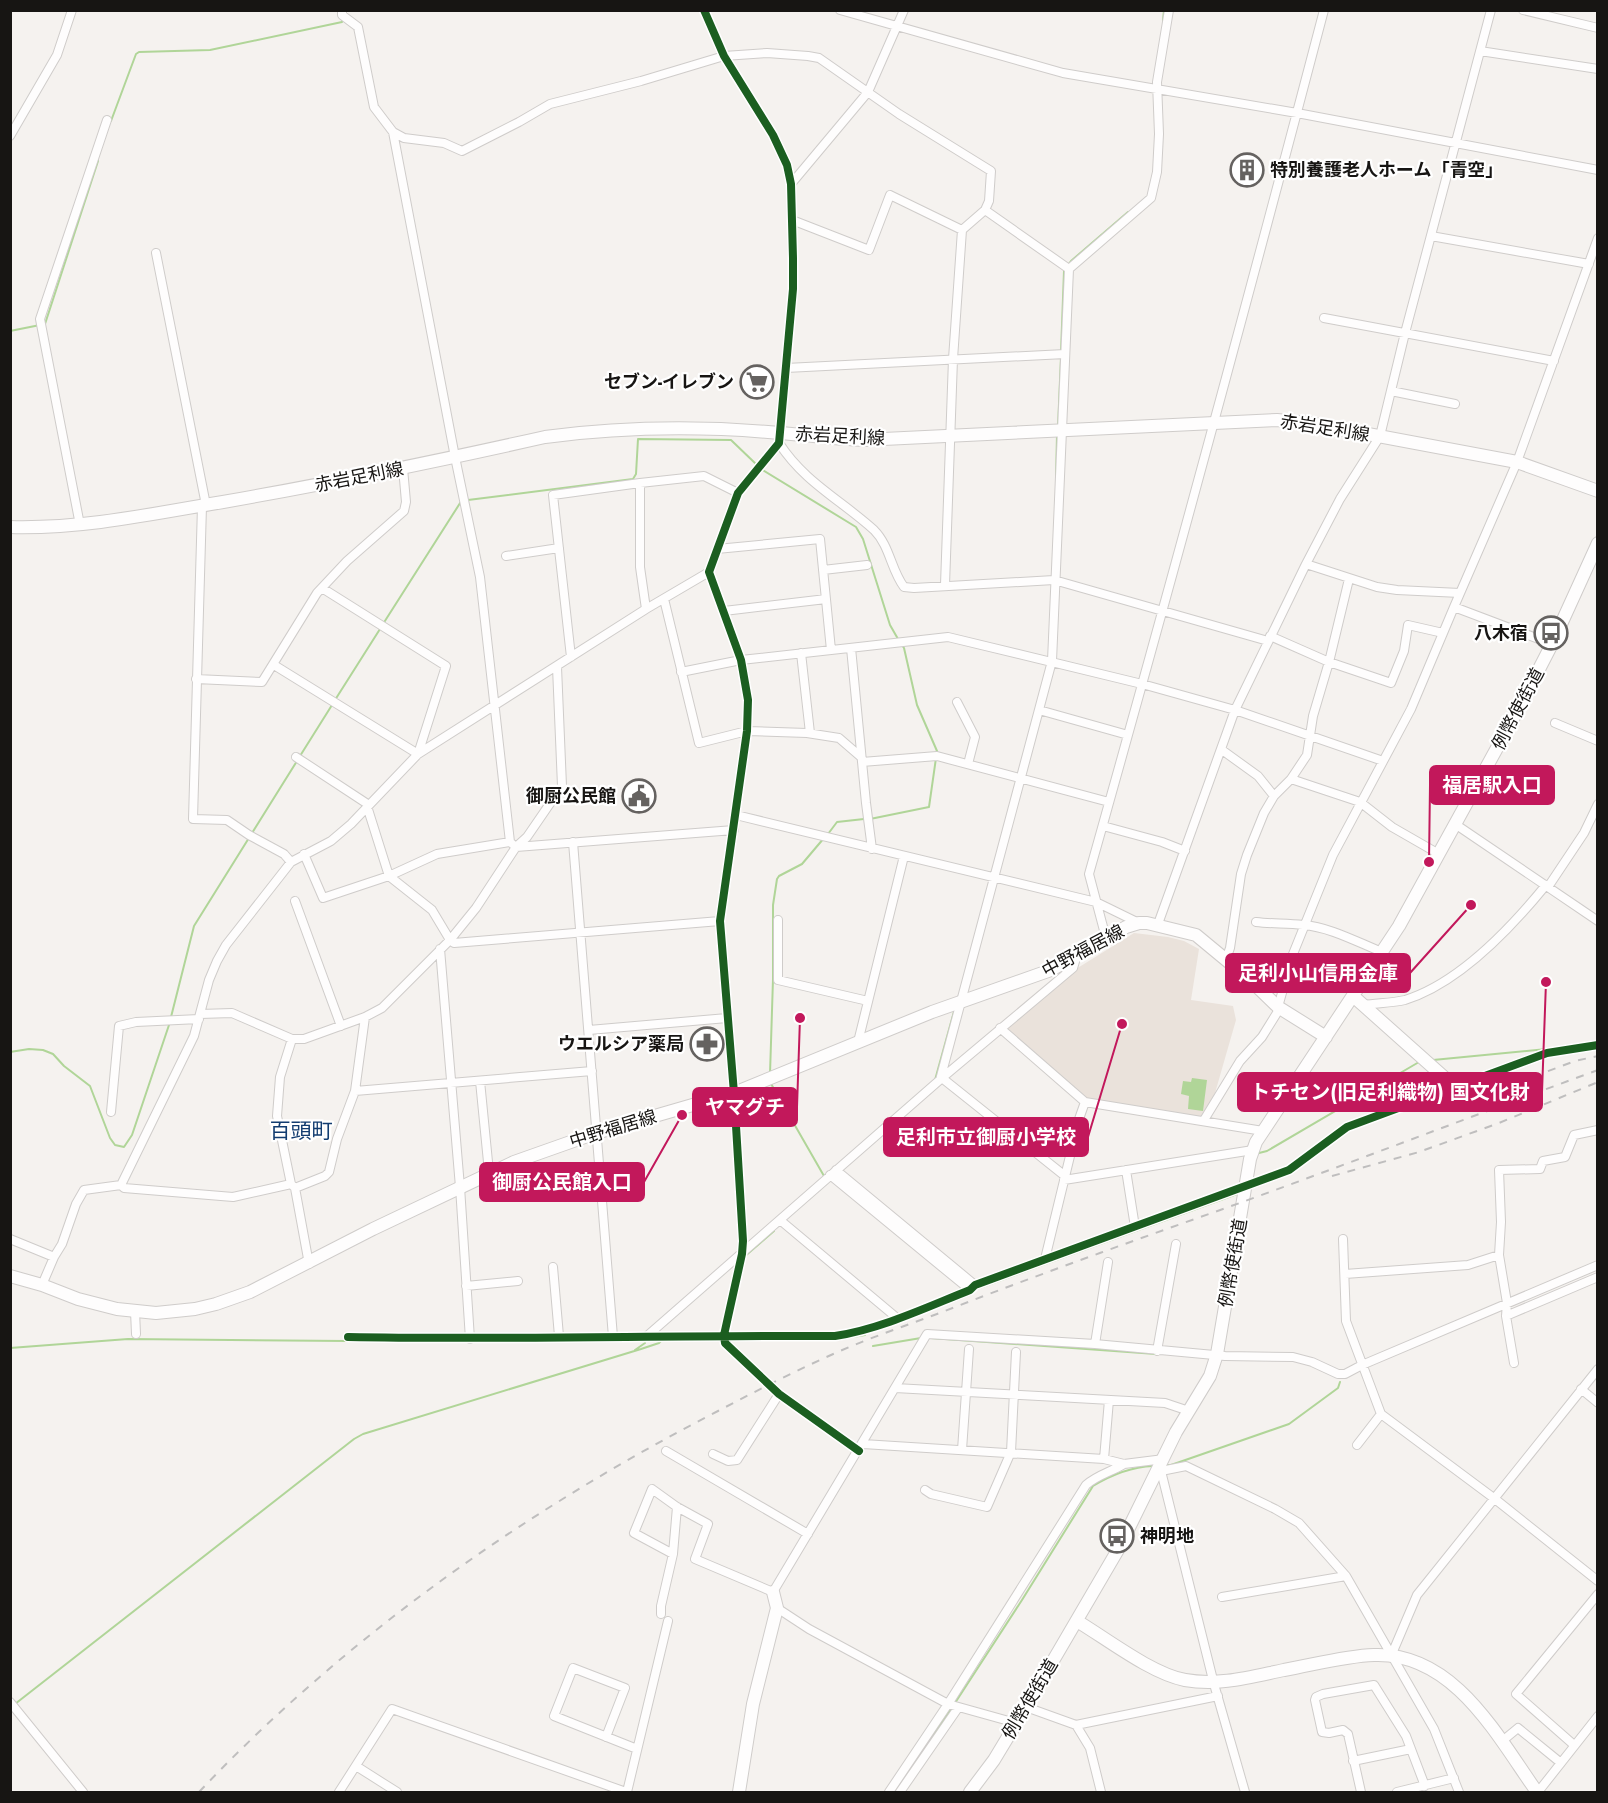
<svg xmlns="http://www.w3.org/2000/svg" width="1608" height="1803" font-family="Jost,'Noto Sans JP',sans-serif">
<rect width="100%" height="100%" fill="#f5f2ef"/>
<path fill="#eae2db" d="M1134,933L1168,937L1184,941L1199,949L1191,1000L1233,1006L1236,1020L1213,1100L1202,1117L1086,1099L1005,1028L1076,969Z"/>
<path fill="#b0d598" d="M1192,1078L1207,1080L1203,1111L1188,1109L1189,1096L1181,1094L1183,1081L1191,1082Z"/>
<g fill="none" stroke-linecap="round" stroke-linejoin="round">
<path stroke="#b0d598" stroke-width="2" d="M1163,20L1164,10
M111,121L136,54L139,52L210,50L342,22L343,19
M10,331L45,324L98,161
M1061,352L1064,271L1071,261L1128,212
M1058,427L1061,357
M761,469L856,527L863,539L890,625L898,639
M1056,478L1057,435
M468,500L633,479L636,474L638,439L731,440L757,465
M383,624L462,500
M335,700L380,629
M300,756L332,705
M870,819L929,807L937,751L917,705L904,648L901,644
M828,834L837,822L864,819
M171,1017L194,926L297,761
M10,1052L29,1049L43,1050L53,1054L64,1066L90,1086L110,1138L115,1145L124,1147L132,1135L170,1022
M1433,1060L1547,1049
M770,1074L773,979V905L777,879L779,876L802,864L824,838
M935,1080L955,1008
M770,1082L824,1176
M1259,1153L1267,1151L1419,1062
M744,1257L774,1231
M974,1290L1237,1194
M931,1338L1156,1354
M805,1340H834L865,1335
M873,1346L921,1338
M10,1348L128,1339L346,1341
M635,1350L645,1343
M1165,1465H1171L1289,1424L1338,1388L1340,1382
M955,1703L1022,1600L1093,1486C1111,1475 1132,1467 1153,1466
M15,1704L354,1439L363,1434L641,1349L659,1343L663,1339
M913,1765L952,1708"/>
<g stroke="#cfccca" stroke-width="10">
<path id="street" d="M342,10V15L358,27L374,107L393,132L404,138L444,143L462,151L519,122L550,104L641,81L724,56L767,53L808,56L819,58L899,114L991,171L989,201L985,210L1069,269
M704,10L724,56L773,135L787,165L791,184L793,258V289L779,443L738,493L709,572L741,660L748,700L747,731L720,921L734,1093L743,1241L742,1254L724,1335L725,1343L779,1394L859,1451
M840,10L1063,73L1297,113L1598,170
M1523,10L1598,28
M1480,51L1598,69
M393,132L455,457L480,577L510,842
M10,136L57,55L72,10
M791,184L868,92L904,10
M792,220L869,250L890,195L962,230
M1431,236L1589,264
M156,253L206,505
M1324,318L1554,361
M786,368L1065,354
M1391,391L1455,404
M779,443C804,482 841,500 874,530C890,546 891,570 904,587L914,588L1054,580L1268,641
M202,506L193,819L227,820L249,835L284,854L291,862
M80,525L40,319L107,120
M717,549L820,539L831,650
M506,556L559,548
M1306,564L1377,587L1397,590L1460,593
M823,570L867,565
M945,585L953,359L962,230L985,210
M664,599L699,743L747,731L807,733L839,738L861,757
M1454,607L1552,644
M646,609L640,567V483L704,476L738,493
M724,611L826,599
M1270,636L1329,662L1391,683L1404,651L1408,625L1443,633
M851,648L866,803L872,849
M801,653L810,733
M571,657L553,495L640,483
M274,665L418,754L446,666L322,588
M681,672L741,660L948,637L1142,684L1235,710L1383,761
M196,679L262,682L317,593L347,561L404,511L406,502L403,468
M957,702L975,737L968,764
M1039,710L1128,735
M1555,723L1598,741
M1222,750L1258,776L1274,796
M296,757L366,803L389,876L432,910L450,940L454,943L720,921
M862,762L937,756L1109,802
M1291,779L1360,802L1392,827L1439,854
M736,815L1096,902L1139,923
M1455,824L1598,921
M1103,826L1162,842L1185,851
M573,842L613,1337
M304,854L323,898L389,876L437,854L510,842L516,847L734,830
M1548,887L1584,833L1598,804
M295,901L341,1026
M778,920V980L868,1001
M1256,922C1272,924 1287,923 1303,925C1330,927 1357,942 1382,952
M1158,924L1235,710L1306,564L1340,499L1380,436L1405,333L1491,10
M1106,938L1089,874C1170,587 1248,299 1324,10
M440,949L460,1187L470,1339
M1226,959L1230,948L1241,874L1247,855L1264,813L1274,796L1291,779L1307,755L1313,716L1329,662L1349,579
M1364,1005C1378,1003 1392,1003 1405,1000C1460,983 1511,928 1546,885
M1278,1007L1293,954L1333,855L1411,709L1454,607L1517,462L1598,238
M200,1014L232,1013L292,1039H304L365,1017L382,1008L450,940L476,908L516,847L527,837L562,786L557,667
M1000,1028L1085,1102L1263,1131
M589,1030L727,1018
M292,1039L280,1077L277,1116L291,1184L295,1188L309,1264
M858,1042L904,856
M942,1078L1065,1176
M940,1080L1052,661L1069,269L1151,198L1157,172L1159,134L1157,82L1169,10
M480,1081L489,1172
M355,1091L592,1071
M111,1112L119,1026L136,1022L199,1019
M1204,1120L1240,1061L1262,1037L1280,1008
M836,1170L975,1285
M1126,1170L1135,1227
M830,1175L970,1290
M1064,1180L1253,1150
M121,1185L124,1188L233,1197L291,1184
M295,1188L325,1176L329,1172L337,1139L355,1091L365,1017
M780,1220L897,1318
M10,1239L54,1257
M1343,1239L1346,1321L1381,1414L1495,1499L1598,1581
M1045,1259L1079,1119L1085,1102
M553,1267L559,1336
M1345,1274L1468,1265L1499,1255
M42,1285L54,1257L62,1244L76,1204L84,1190L121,1185L194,1036L209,980L217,961L226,945L291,862L331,841L351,824L418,754L646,609L709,572
M466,1286L518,1281
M135,1311L136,1334
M1506,1316L1598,1277
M647,1336L942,1078L1073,968L1076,958
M348,1337C510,1340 672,1335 835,1336C881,1329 927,1307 970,1290L975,1285L1289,1170L1347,1127L1547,1053L1598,1045
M1095,1344L1108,1262
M1157,1351L1176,1244
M1514,1363L1506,1316L1507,1303L1499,1255L1501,1222L1499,1170L1540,1169L1543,1161L1565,1157L1574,1135L1598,1130
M895,1388L1165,1403L1189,1411
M1581,1389L1598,1403
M863,1444L1104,1459L1124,1464L1164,1459
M1357,1445L1381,1414
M962,1450L969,1349
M666,1451L808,1534
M713,1454L728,1461L737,1460L779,1394
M1104,1459L1109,1400
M1160,1466L1161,1471L1186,1466L1275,1509L1299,1523L1346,1576L1434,1729L1459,1792
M1161,1471L1214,1684L1245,1792
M925,1490L931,1494L987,1507L1011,1452L1016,1352
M677,1507L673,1554L634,1533L652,1489L677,1507L708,1524L695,1559L773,1592L927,1334L1095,1344L1225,1356L1293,1357L1312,1362L1338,1374H1345L1362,1365L1598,1265
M1222,1597L1346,1576
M777,1608L809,1629L948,1704L1016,1723
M661,1614V1606L673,1554
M1393,1656L1394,1649L1417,1595L1598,1369
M10,1702L83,1792
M1026,1707L1076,1725L1090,1748L1101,1792
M1076,1725L1218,1696
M606,1737L625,1688L573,1668L554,1716L637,1749
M1501,1742L1518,1728L1561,1763
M1574,1745L1516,1694L1598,1594
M1353,1761L1411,1749
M356,1766L397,1792
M339,1792L392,1709L626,1792
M627,1792L668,1621
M889,1792L948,1704L1086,1485C1097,1475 1111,1472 1124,1464
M900,1792L958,1708
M1361,1792L1348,1734L1343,1730L1329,1733L1322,1732L1315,1700L1316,1697L1323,1694L1374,1685L1406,1736L1425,1786
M1397,1792L1454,1778
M1538,1792L1598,1716"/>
</g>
<g stroke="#cfccca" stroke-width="14">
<path id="secondary" d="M10,527C82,529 152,514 223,502C331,483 438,461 545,437C621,427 703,426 780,433C808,435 835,439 863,440L1277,420L1309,423L1517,462L1598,491
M1353,996L1455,1087
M10,1276L42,1285L78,1299L117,1309L156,1313L195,1309L216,1304L250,1292L373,1229L514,1162L596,1133L734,1093L932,1012L1051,970L1126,927L1139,923H1147L1196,935L1248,978L1278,1007L1326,1037
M1077,1621C1107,1639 1152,1674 1185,1680C1219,1686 1250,1677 1284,1670C1313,1665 1344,1656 1374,1655C1454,1652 1497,1736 1537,1792
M739,1792L753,1704L777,1608L773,1592
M970,1792L994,1760L1026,1707L1119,1548L1176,1432L1210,1376L1217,1354L1250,1159L1256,1142L1399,926L1519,708L1552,644L1598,543"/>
</g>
<use href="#street" stroke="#fefdfd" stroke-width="8"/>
<use href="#secondary" stroke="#fefdfd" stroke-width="12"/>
<path stroke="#bfbebe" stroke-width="2" stroke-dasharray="8 8" stroke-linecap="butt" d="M1503,1088L1575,1061L1598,1056
M1332,1176L1419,1152L1499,1123L1598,1082
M199,1792C348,1635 526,1510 718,1411C758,1390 799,1369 840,1351C872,1337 905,1326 937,1314C1032,1277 1127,1243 1223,1209C1348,1164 1472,1116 1598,1070"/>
<g stroke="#fff" stroke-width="11">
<path id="cycleway" d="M704,10L724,56L773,135L787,165L791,184L793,258V289L779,443L738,493L709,572L741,660L748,700L747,731L720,921L734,1093L743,1241L742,1254L724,1335L725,1343L779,1394L859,1451
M348,1337C510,1340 672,1335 835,1336C881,1329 927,1307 970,1290L975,1285L1289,1170L1347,1127L1547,1053L1598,1045"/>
</g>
<use href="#cycleway" stroke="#1b5e20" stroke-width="8"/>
</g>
<defs>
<g id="building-ring" transform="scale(1.725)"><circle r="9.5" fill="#fff" stroke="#656260" stroke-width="1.5"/><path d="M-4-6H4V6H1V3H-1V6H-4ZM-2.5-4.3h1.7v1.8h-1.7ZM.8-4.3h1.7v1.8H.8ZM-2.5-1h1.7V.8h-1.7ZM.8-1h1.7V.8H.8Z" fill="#656260"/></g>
<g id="supermarket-ring" transform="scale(1.725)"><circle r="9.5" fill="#fff" stroke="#656260" stroke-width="1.5"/><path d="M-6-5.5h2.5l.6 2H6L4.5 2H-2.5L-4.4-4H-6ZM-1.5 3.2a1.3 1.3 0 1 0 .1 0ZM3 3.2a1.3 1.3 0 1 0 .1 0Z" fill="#656260"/></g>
<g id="bus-ring" transform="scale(1.725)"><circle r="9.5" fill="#fff" stroke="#656260" stroke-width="1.5"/><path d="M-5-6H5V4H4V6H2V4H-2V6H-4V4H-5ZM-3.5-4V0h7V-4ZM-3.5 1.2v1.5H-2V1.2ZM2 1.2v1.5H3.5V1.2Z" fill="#656260"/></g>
<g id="civic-ring" transform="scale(1.725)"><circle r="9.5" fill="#fff" stroke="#656260" stroke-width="1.5"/><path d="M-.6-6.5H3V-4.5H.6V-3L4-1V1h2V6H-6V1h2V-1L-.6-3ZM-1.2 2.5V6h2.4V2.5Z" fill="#656260"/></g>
<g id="pharmacy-ring" transform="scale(1.725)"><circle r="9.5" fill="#fff" stroke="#656260" stroke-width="1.5"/><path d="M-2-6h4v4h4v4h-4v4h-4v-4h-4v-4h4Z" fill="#656260"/></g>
</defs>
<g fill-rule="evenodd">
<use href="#building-ring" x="1247" y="170"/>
<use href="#supermarket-ring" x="757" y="382"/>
<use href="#bus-ring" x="1551" y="633"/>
<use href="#civic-ring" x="639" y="796"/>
<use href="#pharmacy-ring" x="707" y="1044"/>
<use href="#bus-ring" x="1117" y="1536"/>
</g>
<g text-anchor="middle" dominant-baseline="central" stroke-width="4.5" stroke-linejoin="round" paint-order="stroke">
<g font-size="18" font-weight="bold" fill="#171513" stroke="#fff" text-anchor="end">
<text x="1270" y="170" text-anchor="start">特別養護老人ホーム「青空」</text>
<text x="734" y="382">セブン-イレブン</text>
<text x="1528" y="633">八木宿</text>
<text x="616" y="796">御厨公民館</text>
<text x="684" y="1044">ウエルシア薬局</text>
<text x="1140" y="1536" text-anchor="start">神明地</text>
</g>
<g font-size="18" fill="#171513" stroke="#fff">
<text transform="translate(1325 428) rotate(9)">赤岩足利線</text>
<text transform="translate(840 436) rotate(3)">赤岩足利線</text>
<text transform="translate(359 477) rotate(-11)">赤岩足利線</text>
<text transform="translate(1518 709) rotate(-62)">例幣使街道</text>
<text transform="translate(1083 951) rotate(-28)">中野福居線</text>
<text transform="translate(613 1129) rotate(-17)">中野福居線</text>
<text transform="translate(1233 1263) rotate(-80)">例幣使街道</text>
<text transform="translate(1030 1699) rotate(-59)">例幣使街道</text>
</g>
<g font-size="21" fill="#123c70" stroke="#fff">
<text x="301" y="1131">百頭町</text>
</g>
</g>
<path fill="none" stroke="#c2185b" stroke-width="2" d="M1429 862L1430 785M1471 905L1410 973M1546 982L1542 1092M800 1018L797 1107M1122 1024L1088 1137M682 1115L644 1182"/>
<g fill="#c2185b" stroke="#fff" stroke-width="2">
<circle cx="1429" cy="862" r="6"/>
<circle cx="1471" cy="905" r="6"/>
<circle cx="1546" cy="982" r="6"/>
<circle cx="800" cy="1018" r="6"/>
<circle cx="1122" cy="1024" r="6"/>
<circle cx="682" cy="1115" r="6"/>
</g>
<g fill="#c2185b" stroke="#c2185b" stroke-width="2">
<rect x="1430" y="766" width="124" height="38" rx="6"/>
<rect x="1226" y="954" width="184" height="38" rx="6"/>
<rect x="1238" y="1073" width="304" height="38" rx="6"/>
<rect x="693" y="1088" width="104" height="38" rx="6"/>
<rect x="884" y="1118" width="204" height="38" rx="6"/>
<rect x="480" y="1163" width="164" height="38" rx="6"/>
</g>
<g font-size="20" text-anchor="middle" font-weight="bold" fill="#fff">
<text x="1492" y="792">福居駅入口</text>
<text x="1318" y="980">足利小山信用金庫</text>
<text x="1390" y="1099">トチセン(旧足利織物) 国文化財</text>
<text x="745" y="1114">ヤマグチ</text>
<text x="986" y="1144">足利市立御厨小学校</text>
<text x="562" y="1189">御厨公民館入口</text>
</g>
<rect width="1608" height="1803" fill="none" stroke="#171513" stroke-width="24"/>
</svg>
